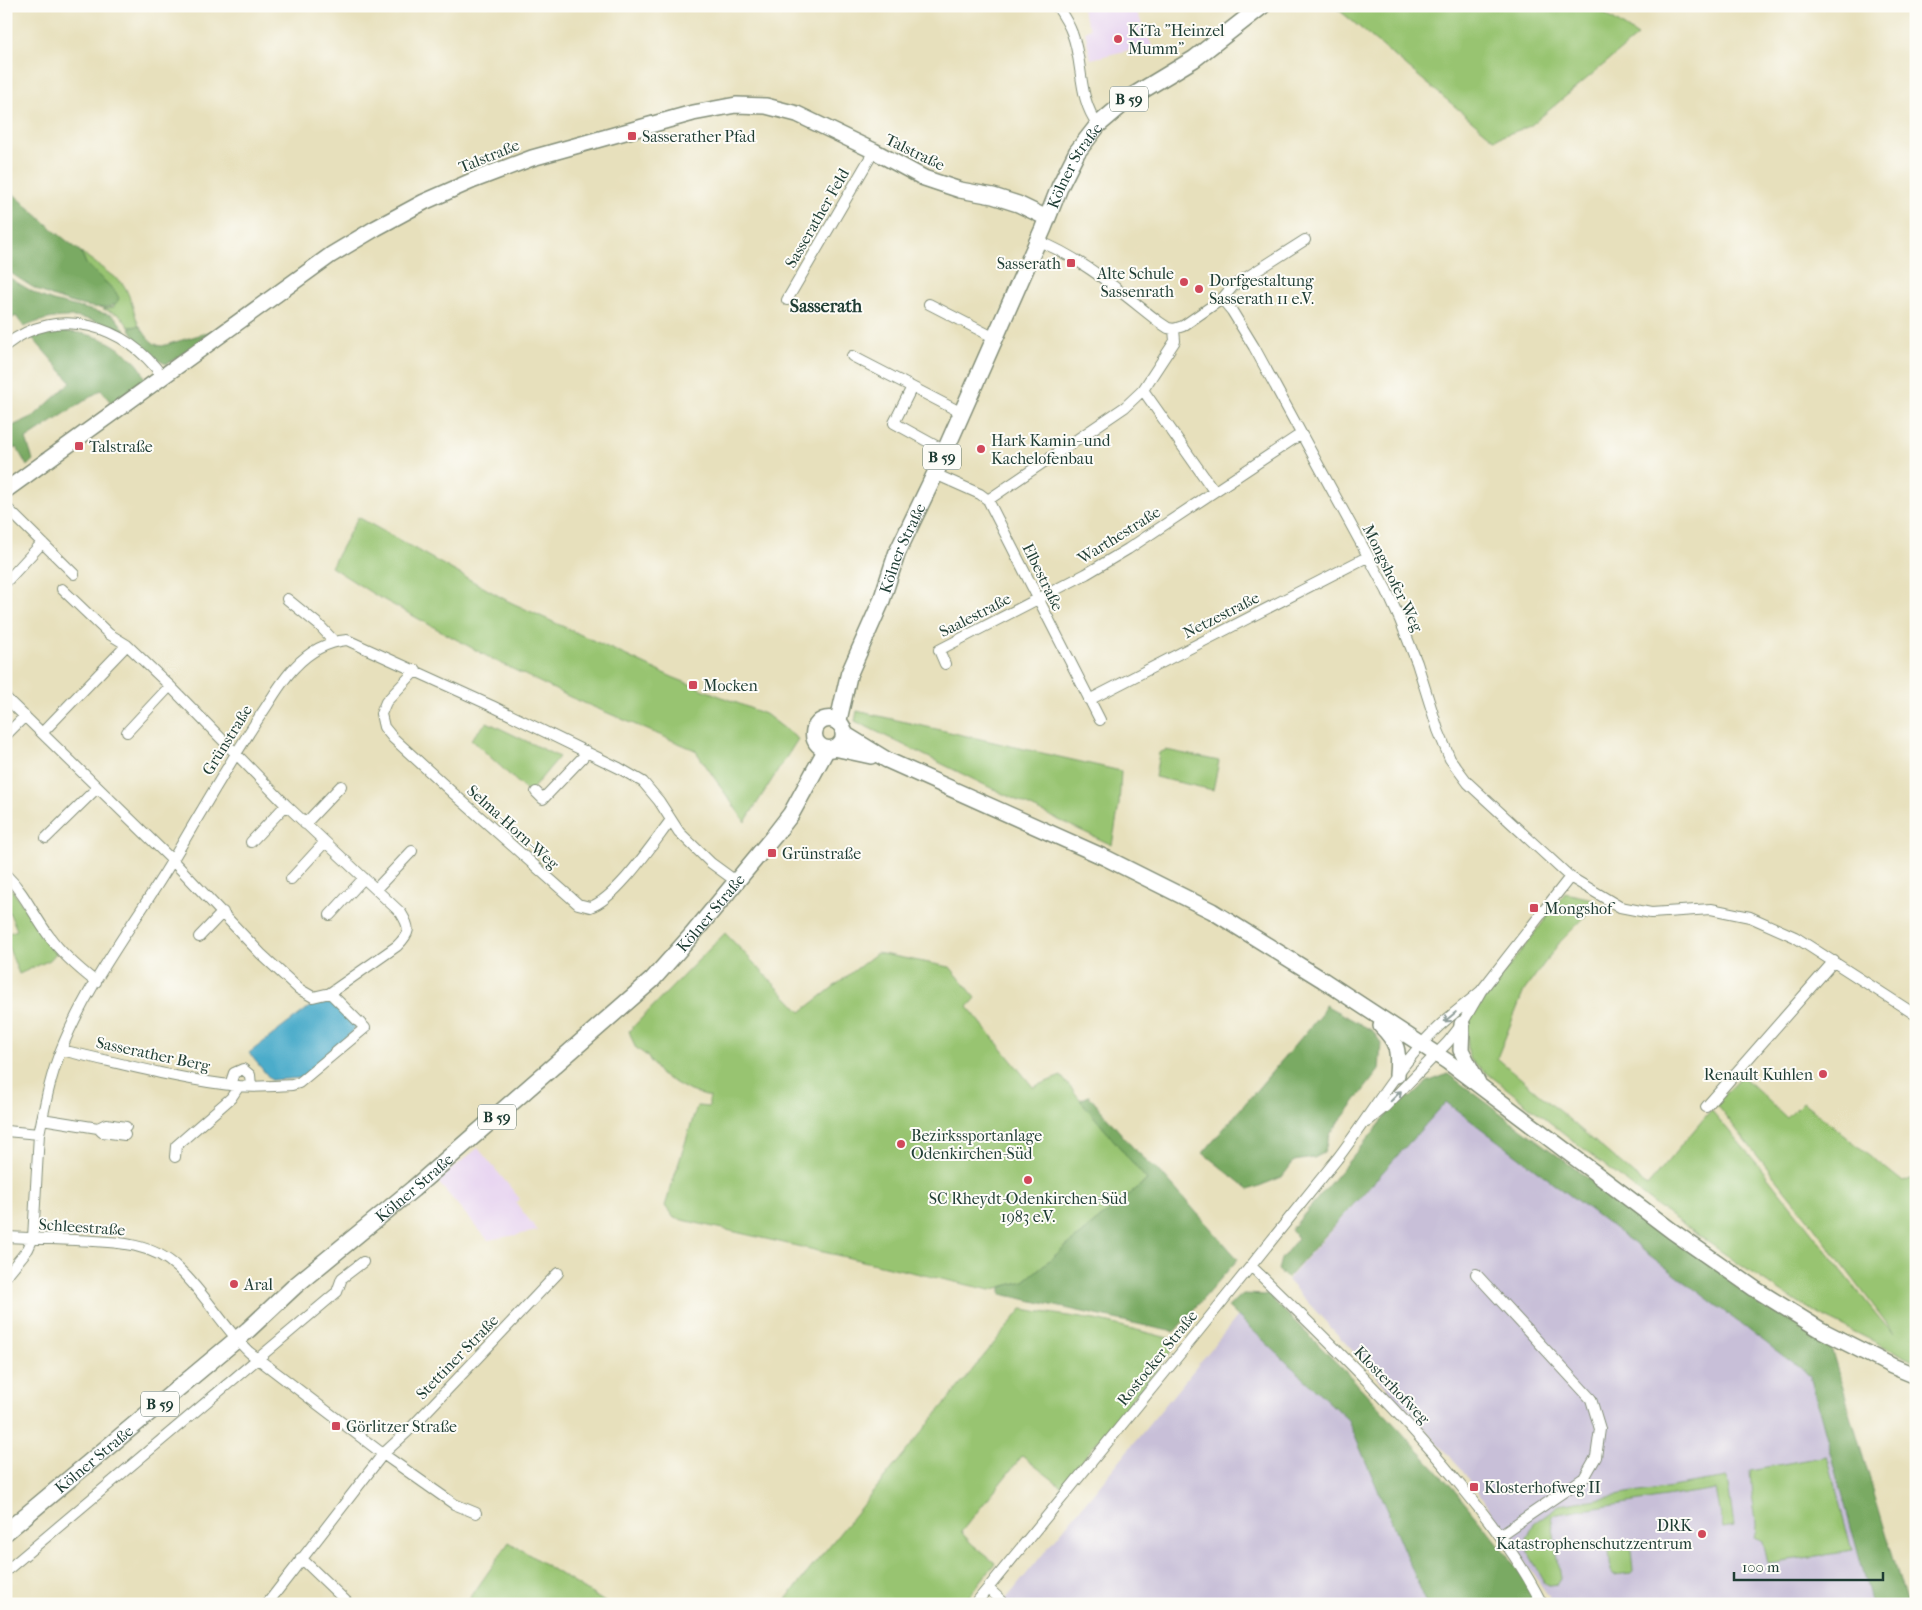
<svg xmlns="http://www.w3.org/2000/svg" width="1922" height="1610" font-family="'IM FELL French Canon',serif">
<rect width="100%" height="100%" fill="#fdfcf7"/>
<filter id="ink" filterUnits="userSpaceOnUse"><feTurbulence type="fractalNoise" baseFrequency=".02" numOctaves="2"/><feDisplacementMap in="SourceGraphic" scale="10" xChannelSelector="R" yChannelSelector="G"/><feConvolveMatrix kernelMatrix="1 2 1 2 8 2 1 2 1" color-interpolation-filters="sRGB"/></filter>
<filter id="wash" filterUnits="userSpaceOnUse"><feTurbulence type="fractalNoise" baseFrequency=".0096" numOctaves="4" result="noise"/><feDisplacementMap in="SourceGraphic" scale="20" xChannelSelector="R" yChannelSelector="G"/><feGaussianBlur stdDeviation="1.12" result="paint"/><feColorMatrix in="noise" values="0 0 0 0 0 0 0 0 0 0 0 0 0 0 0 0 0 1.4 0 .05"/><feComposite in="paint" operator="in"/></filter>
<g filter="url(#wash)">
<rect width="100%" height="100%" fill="#e7e0bc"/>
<path fill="#e6d2f0" d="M1090,6H1134L1153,48L1142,51L1138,48L1091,59L1085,31L1090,28L1082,10Z
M478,1148L520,1199L516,1203L538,1231L488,1240L437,1181Z"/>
<path fill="#c8bfd8" d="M1446,1101L1810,1376L1872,1604H1554L1461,1468L1287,1280Z
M1238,1316L1348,1420L1427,1604H1002Z"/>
<path fill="#98c471" stroke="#5c8052" d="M1334,6H1593L1638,36L1530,126L1494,139Z
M81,252L123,284C130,294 134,313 139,326L129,327L120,315L103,309L114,307L115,291L86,264Z
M358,517L508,601L672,677L767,715L798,739L745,822L695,750L570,697L494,660L375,595L331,567Z
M857,711L1121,771L1119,805L1112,845L997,791L855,721Z
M487,722L559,757L529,793L471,739Z
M1166,750L1219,761L1213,790L1155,777L1159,753Z
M6,882L57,952L50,960L19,974L6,941V934L17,930L6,905Z
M1565,893L1593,899L1599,903L1560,942L1524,991L1497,1058L1647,1186L1711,1110L1760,1167L1880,1319L1894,1333L1808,1219L1716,1104L1742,1076L1787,1118L1803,1102L1903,1182L1916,1177V1362L1828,1319L1800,1304L1749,1271L1658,1207L1469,1059L1466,1024Z
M725,933L801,1012L877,953L950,967L976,998L968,1007L1033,1087L1061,1076L1147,1180L1024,1281L990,1290L674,1218L665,1206L697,1106L709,1107V1097L690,1091L661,1075L647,1056L635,1047L629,1031Z
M1022,1309L1101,1321L1180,1341L1061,1486L1022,1456L961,1532L972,1544L995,1563L963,1604H782Z
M1827,1456L1852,1551L1768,1563L1763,1542L1754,1538C1758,1525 1755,1515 1753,1502C1751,1492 1751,1481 1750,1470Z
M1727,1478L1734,1526L1723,1528L1716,1489L1551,1515L1561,1579L1557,1585L1551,1586L1545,1583L1528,1552L1527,1539L1534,1523L1559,1505Z
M509,1542L608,1604H466Z
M1627,1546L1631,1550L1633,1571L1631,1573L1614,1575L1611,1571L1609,1552L1611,1549Z"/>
<path fill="#7aaa63" stroke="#4c744c" d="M6,187L57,233L81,252L86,264L115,291L119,298C114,320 54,298 40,291C28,285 17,277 6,270Z
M6,276L40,296L53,301L111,315L116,318L126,332C117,330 109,326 100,323C74,313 49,316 24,327L16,316L6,322Z
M140,326C145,334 151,345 162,346L216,330L172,361L166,364C146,354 140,347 129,327Z
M51,331C81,332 101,334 125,353C136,362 143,367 145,381L112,404L101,390L26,439L33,460L27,466L17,448L6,450V429L34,416L71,382L29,334Z
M1325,1005L1373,1031L1381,1043L1379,1070L1330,1134L1324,1153L1314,1158L1294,1161L1282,1177L1249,1190L1203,1153L1323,1012Z
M1448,1074L1636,1214L1731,1279L1829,1341L1907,1604H1872L1810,1376L1446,1102L1287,1278L1278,1270L1281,1259L1298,1238L1291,1230L1399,1101L1406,1094L1410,1098L1427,1082Z
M1089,1096L1135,1150L1162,1174L1238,1259L1174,1332L1001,1294V1287L1024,1281L1147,1180L1080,1100Z
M1243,1294L1268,1295L1348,1374L1451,1486L1537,1592L1542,1604H1427L1348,1420L1228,1307Z"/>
<path fill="#4bacca" stroke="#35747f" d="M330,1001L355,1024L354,1030L302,1078L271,1080L249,1053L316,1002Z"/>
</g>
<g filter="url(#ink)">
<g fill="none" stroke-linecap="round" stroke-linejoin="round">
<g stroke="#838e78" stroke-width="12">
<path id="street" d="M1057,6C1063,15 1069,24 1072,33C1084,64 1077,97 1098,125
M1038,241C1081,257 1123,294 1159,322L1168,328L1174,329L1183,326L1222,299L1233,286L1305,240
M1222,299L1232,311L1254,347L1387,591L1400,620L1417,663L1438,730L1450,759L1468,783L1570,877L1620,907L1651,913L1711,909L1750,917L1795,937L1916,1015
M787,300L874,151
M929,304L995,338
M6,345C58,304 126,325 162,376
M852,356L912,387L894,423L945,451
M912,387L962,413
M1143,390L1214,491
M935,474L980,494L988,500L1100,720
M988,500L1125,407L1143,390L1175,341L1174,329
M6,507L74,574
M6,582L42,543
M287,599L319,625L334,641
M945,664L939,650L1086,574L1128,549L1301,434
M416,670L386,702L381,714L384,727L393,738L454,794L578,904L590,907C616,899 654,842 671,820
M6,698L172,860L261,954L299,989L313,997L330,993L397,946C410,933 411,929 401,913L286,805L170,686L127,645L109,634L62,589
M1089,700L1367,557
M127,732L170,686
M42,733L127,645
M6,735L25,716
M536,792L543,799L583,757L586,751
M305,824L341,786
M46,838L97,788
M251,842L286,805
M6,875C24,892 34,916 49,936C62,954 78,968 96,982
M291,879L325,842
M376,889L412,851
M330,915L364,878
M199,937L223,912
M61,1050C120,1063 179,1080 238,1086C256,1088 275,1086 292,1085L299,1083L365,1028L330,993
M230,1085L234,1073L243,1069L250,1075L251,1086
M1706,1107L1834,961
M42,1119L98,1128L102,1132L125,1135
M1367,1122L1385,1107L1448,1042L1462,1024L1481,991L1570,877
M98,1128L106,1124L126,1127
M6,1131L39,1134
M175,1157L176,1146L231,1098L239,1086
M6,1237C29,1238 52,1239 75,1240C111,1242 150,1241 178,1268C205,1293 223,1327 249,1352L383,1454L454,1504L476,1513
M1251,1266C1325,1338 1400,1410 1465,1491C1494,1526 1522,1563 1542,1604
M1476,1274L1591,1399L1600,1429L1596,1457L1584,1478L1500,1535
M6,1276L28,1249L33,1238L39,1134C45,1105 50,1077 61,1050C88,982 135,923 172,861C201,812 229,763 260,716C272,699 281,681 295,667C310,651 326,642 347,640L492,706L619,768L643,782L659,801L679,832L711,863L737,882
M301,1558L349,1604
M6,1571L337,1292L342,1278L363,1262
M988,1588L1005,1604
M267,1604L383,1454L407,1432L558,1273
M975,1604L1188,1344L1337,1159C1370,1116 1396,1069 1434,1031C1449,1016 1466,1004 1481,991"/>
</g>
<g stroke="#838e78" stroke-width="18">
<path id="secondary" d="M6,490L331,255L376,228L424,202L474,180L532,158L693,113L736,105L766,106L797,114L874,151L924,178L960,190L993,196L1018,204L1047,218
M843,733L887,760L1106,858L1212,911L1323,980L1448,1062L1672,1231L1755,1289L1821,1330L1892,1366L1916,1376
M834,748L871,756
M1462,1024L1461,1050L1478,1083
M1381,1026C1398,1043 1399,1051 1397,1075"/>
</g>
<g stroke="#838e78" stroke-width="19">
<g id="primary">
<circle cx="829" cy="734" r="15"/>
<path id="s1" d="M838,722L849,674L881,602L897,553L935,474L1043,229L1060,186L1077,152L1098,125L1131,97L1194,59L1262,6"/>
<path id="s2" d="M6,1532L248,1330L296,1285L413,1189L652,980L692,935L774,836L791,814L826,750"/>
</g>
</g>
<use href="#street" stroke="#fff" stroke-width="10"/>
<use href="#secondary" stroke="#fff" stroke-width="15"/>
<use href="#primary" stroke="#fff" stroke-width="16"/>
</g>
<defs><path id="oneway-shaft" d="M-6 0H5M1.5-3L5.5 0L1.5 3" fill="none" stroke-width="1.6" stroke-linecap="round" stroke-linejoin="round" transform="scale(1.25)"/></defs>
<g stroke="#8f9e9a">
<use href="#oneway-shaft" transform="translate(1450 1017) rotate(140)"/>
<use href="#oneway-shaft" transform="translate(1396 1096) rotate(-45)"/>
</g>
</g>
<g fill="#d1495b" stroke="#fdfcf7" stroke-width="2">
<circle cx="1118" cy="39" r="5"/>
<rect x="627" y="131" width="10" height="10" rx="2.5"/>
<rect x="1066" y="258" width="10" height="10" rx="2.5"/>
<circle cx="1184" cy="282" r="5"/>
<circle cx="1199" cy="289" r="5"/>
<rect x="74" y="441" width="10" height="10" rx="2.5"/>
<circle cx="981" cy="449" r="5"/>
<rect x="688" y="680" width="10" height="10" rx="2.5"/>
<rect x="767" y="848" width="10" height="10" rx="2.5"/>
<rect x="1529" y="903" width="10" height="10" rx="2.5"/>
<circle cx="1823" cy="1074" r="5"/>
<circle cx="901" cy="1144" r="5"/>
<circle cx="1028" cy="1180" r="5"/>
<circle cx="234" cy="1284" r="5"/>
<rect x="331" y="1421" width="10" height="10" rx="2.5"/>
<rect x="1469" y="1482" width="10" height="10" rx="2.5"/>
<circle cx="1702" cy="1534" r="5"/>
</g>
<g text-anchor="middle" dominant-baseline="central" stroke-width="4" stroke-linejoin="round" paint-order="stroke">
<g fill="#fdfcf7" stroke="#62766e" stroke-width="1">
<rect x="1110" y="86.5" width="38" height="25" rx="4"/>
<rect x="923" y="444.5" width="38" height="25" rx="4"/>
<rect x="478" y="1104.5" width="38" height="25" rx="4"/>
<rect x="141" y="1391.5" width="38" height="25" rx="4"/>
</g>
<g font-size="15" font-weight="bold" fill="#1f3d34">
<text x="1129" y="99">B 59</text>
<text x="942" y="457">B 59</text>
<text x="497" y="1117">B 59</text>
<text x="160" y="1404">B 59</text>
</g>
<g font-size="16" fill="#1f3d34" stroke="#fdfcf7" text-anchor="start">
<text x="1128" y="30">KiTa "Heinzel<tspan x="1128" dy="18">Mumm"</tspan></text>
<text x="642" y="136">Sasserather Pfad</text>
<text x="1061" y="263" text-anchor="end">Sasserath</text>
<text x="1174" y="273" text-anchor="end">Alte Schule<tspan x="1174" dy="18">Sassenrath</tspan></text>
<text x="1209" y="280">Dorfgestaltung<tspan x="1209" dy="18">Sasserath 11 e.V.</tspan></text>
<text x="991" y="440">Hark Kamin- und<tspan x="991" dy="18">Kachelofenbau</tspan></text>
<text x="89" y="446">Talstraße</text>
<text x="703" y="685">Mocken</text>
<text x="782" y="853">Grünstraße</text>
<text x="1544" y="908">Mongshof</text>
<text x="1813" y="1074" text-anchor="end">Renault Kuhlen</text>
<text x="911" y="1135">Bezirkssportanlage<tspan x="911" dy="18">Odenkirchen-Süd</tspan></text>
<text x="1028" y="1198" text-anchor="middle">SC Rheydt-Odenkirchen-Süd<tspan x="1028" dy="18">1983 e.V.</tspan></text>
<text x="244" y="1284">Aral</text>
<text x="346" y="1426">Görlitzer Straße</text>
<text x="1484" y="1487">Klosterhofweg II</text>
<text x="1692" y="1525" text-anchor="end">DRK<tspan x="1692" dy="18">Katastrophenschutzzentrum</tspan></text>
</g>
<g font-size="16" fill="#1f3d34" stroke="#fdfcf7">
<text transform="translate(915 152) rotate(26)">Talstraße</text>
<text transform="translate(489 156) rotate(-22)">Talstraße</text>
<text stroke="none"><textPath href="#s1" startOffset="606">Kölner Straße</textPath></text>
<text transform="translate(817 218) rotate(-60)">Sasserather Feld</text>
<text transform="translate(1119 535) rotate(-32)">Warthestraße</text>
<text stroke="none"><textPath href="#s1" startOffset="186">Kölner Straße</textPath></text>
<text transform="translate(1043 577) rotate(64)">Elbestraße</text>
<text transform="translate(1393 578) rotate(64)">Mongshofer Weg</text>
<text transform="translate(975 615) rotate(-27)">Saalestraße</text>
<text transform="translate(1221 615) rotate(-27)">Netzestraße</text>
<text transform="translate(227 740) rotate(-58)">Grünstraße</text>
<text transform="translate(513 827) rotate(42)">Selma-Horn-Weg</text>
<text stroke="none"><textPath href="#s2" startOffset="939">Kölner Straße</textPath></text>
<text transform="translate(153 1054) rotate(12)">Sasserather Berg</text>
<text stroke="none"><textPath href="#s2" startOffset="534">Kölner Straße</textPath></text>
<text transform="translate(82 1227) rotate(4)">Schleestraße</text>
<text transform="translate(457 1357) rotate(-46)">Stettiner Straße</text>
<text transform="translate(1157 1358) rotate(-51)">Rostocker Straße</text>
<text transform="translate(1392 1385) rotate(46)">Klosterhofweg</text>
<text stroke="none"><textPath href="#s2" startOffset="114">Kölner Straße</textPath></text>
</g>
<g font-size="18" font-weight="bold" fill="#1f3d34" stroke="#fdfcf7">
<text x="826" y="306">Sasserath</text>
</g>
</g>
<rect width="1922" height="1610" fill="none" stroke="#fdfcf7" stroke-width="25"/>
<path d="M1734 1572v8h149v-8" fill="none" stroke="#1f3d34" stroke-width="2.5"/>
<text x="1742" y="1572" font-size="15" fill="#1f3d34" stroke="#fdfcf7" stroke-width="4" paint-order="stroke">100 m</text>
</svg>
